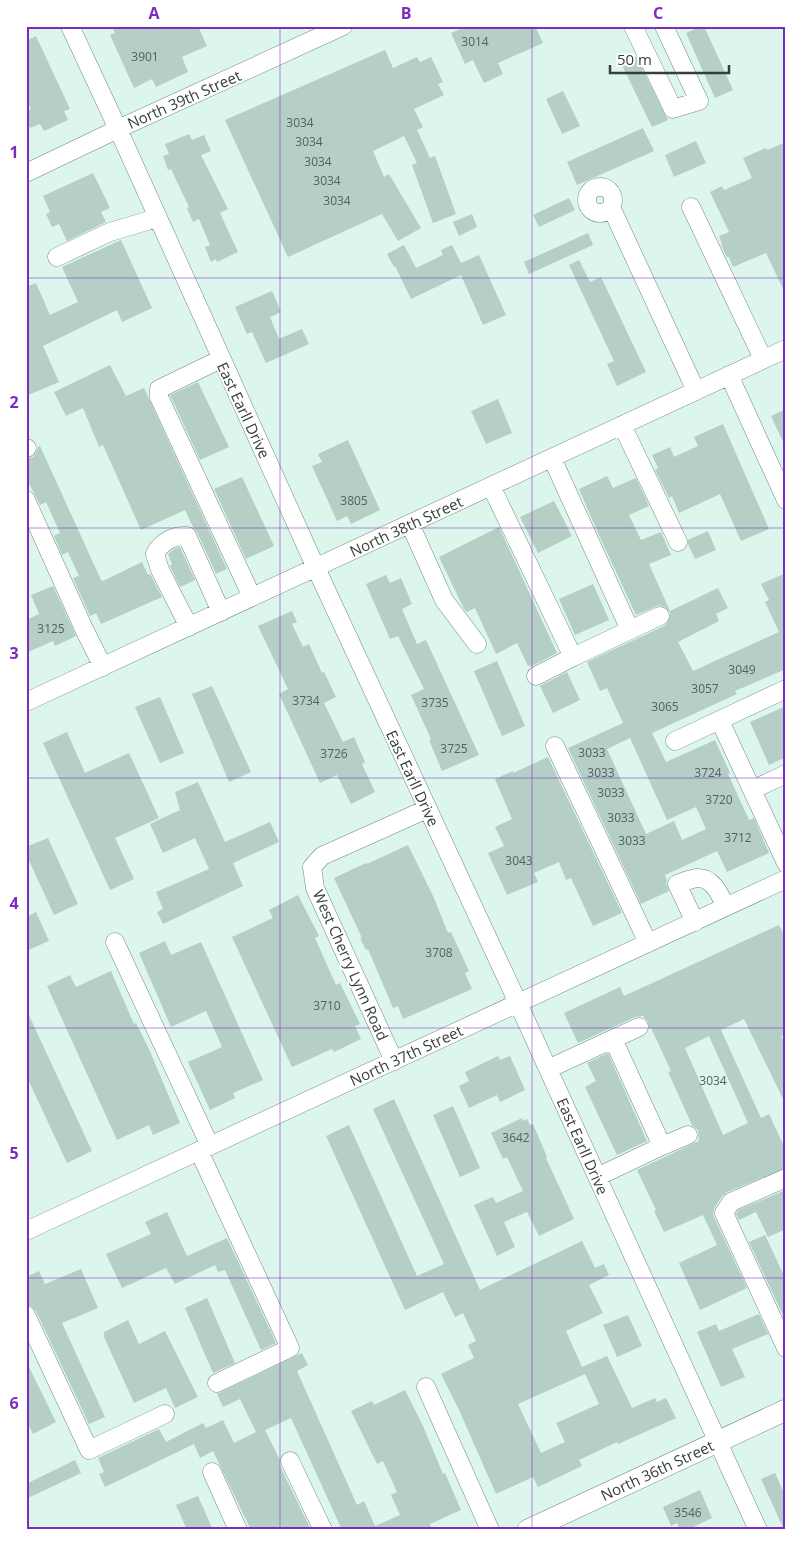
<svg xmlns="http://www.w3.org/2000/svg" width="812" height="1556" font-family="'Open Sans',sans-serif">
<rect width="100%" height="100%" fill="#dcf5ed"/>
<path fill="#b5cec6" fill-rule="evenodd" d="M112,26H198L207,46L182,57L188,72L156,87L152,79L134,88L110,35L115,33Z
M467,26H535L543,43L498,63L503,74L484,83L473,60L465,64L451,33Z
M702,26H704L733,90L715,98L686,33Z
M36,36L70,109L64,111L68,120L44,131L40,124L30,128L26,121V112L31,109L26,100V41Z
M385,50L393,68L417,57L420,62L431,57L443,82L438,84L444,95L414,109L423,127L417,130L430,158L435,156L456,214L433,223L412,165L417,163L404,136L373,151L384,177L389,174L421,228L398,241L382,214L288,257L225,120Z
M636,56L668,120L652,127L621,63Z
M563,91L580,126L562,134L546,99Z
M643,128L654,151L577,185L567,162Z
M189,134L192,140L204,135L211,151L201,155L228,209L220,213L238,252L217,262L216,259L211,262L205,247L210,245L199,219L193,222L187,208L189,207L171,169L168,170L163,156L169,154L165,144Z
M696,141L706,163L674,177L665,155Z
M786,142V295L766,253L733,267L729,257H727L721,245L722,244L719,236L729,232L710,192L722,186L724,190L752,178L743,158L766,148L767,150Z
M93,173L110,208L101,212L106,222L67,241L59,224L52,227L46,214L50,212L43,196Z
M569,198L575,210L539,227L533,215Z
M472,214L477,227L459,236L453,222Z
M588,233L593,245L529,274L524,262Z
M121,240L152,308L122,322L117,310L43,346L59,382L26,396V287L36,283L50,315L78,302L62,267Z
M404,245L416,268L443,255L441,250L452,245L461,263L479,255L506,315L483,325L461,275L411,299L395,266L394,267L387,254Z
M579,260L590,282L601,277L646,372L617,386L607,364L614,361L569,265Z
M272,291L281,312L270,317L279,339L302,329L309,344L266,363L252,332L247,334L235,307Z
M110,365L126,396L144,388L227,569L216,574L197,532L193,527L185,510L141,530L103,445L99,447L83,408L66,416L54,392Z
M198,382L229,447L200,460L170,395Z
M498,399L512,433L486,444L471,411Z
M786,409V448L771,416Z
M723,424L769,529L741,541L720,494L679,513L672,496L669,498L655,470L658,468L652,455L670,447L674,457L698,446L694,437Z
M348,440L380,510L351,524L347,516L337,521L312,466L322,462L318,454Z
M40,446L101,580L103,581L142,562L148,575L150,574L162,597L101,624L96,613L90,616L73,578L79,576L68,552L62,555L54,536L60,533L46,502L40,505L26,477V459L33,457L36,453L38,447Z
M607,476L613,488L636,478L649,506L629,515L641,540L661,532L671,555L649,564L670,611L718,588L728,608L716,614L719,621L678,642L693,671L779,632L765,602L769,600L761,584L786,573V669L735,691L737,694L652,733L666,762L715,740L730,773L728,774L749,820L754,818L769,853L727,872L717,851L665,875L667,881L666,883L669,891L641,904L568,748L623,723L607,688L600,691L587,662L664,626L668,622L670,617V612L666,608L660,605L636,615L598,533L579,489ZM630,738L667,820L696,807L706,829L682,840L674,821L646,834L607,749Z
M242,477L274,546L246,559L214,489Z
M554,501L572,536L538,553L520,517Z
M499,527L557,653L530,667V665L528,666L517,643L496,654L475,608L467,612L464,609L439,557Z
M708,531L716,550L695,559L688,544V540Z
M180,547L195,580L180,587L170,566L172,564L168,554L174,549Z
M386,575L390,583L401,578L412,604L402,609L417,644L426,640L479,755L442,771L429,740L431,739L411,695L424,689L398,636L390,639L366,584Z
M593,584L609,620L575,635L559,599Z
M53,586L76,636L55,646L53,641L26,653V620L39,614L31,595Z
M292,611L297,622L292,624L303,647L309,644L322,673L324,672L336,697L324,703L343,742L354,737L365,762L362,764L375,792L351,804L337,775L320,783L279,694L288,689L258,626Z
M497,661L525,726L502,736L474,671Z
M567,672L580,700L553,713L540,686Z
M212,686L251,772L229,782L192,694Z
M160,697L184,753L160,763L135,707Z
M786,706V757L769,765L750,722Z
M67,732L85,773L129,753L159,818L115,838L134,879L110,890L43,743Z
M548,757L622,913L593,926L571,878L566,880L559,862L534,873L538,882L507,895L488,853L504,846L495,827L512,819L495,779L513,771V773Z
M198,782L225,842L270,822L279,842L233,863L243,886L163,924L157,912L163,909L156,892L209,869L195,838L163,853L150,824L180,810L175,792Z
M48,838L78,904L54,915L26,854V847Z
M408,845L434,898L448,933L451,932L469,971L465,973L472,989L403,1019L398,1006L393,1008L368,949L366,950L360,938H362L334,878L366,863L367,864Z
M298,895L319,936L315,938L336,985L340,983L360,1024L355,1026L361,1039L334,1052L332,1049L292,1067L232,937L273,918L269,910Z
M36,912L49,941L26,951V917Z
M779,925L786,939V1034L781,1036L786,1045V1105L744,1019L721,1030L761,1118L769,1114L786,1151V1168L727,1192L722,1196L715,1207L713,1213L714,1217L747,1288L700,1310L679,1263L717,1245L703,1215L664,1232L654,1211L656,1210L637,1170L699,1141L698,1130L692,1125L668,1072L671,1071L651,1028H649L648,1022L643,1016L635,1017L578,1043L564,1013L620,987L624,996ZM709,1036L748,1123L723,1135L685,1048Z
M165,941L171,955L201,942L263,1080L233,1093L235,1098L210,1110L188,1062L222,1047L206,1011L171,1027L139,953Z
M111,971L134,1024L136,1023L149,1049L180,1123L153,1135L149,1125L117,1140L47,986L70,975L76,987Z
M26,1009L92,1151L67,1163L26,1075Z
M608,1053L647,1141L617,1155L585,1087L596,1081L587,1063Z
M498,1056L500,1060L510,1056L525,1090L500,1102L497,1095L469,1108L459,1086L469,1081L465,1072Z
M394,1099L480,1290L582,1241L595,1268L604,1264L609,1275L589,1285L603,1313L566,1331L582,1367L607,1356L632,1408L655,1398L657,1402L666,1398L676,1418L618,1444L617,1442L579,1460L582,1466L538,1487L533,1477L496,1494L459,1410L441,1374L474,1358L468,1345L476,1341L463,1313L455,1317L443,1292L405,1310L326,1136L349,1125L417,1276L444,1264L373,1109ZM585,1374L599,1404L556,1423L565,1442L541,1453L518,1404Z
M453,1106L480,1168L460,1177L433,1115Z
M522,1118L523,1121L527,1119L530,1125L533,1124L547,1157L546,1158L574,1219L539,1236L527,1212L504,1222L515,1247L497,1256L474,1205L493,1197L496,1203L523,1191L507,1157L503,1159L491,1133Z
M786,1190V1229L768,1237L756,1212L739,1220L736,1214L738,1210Z
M167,1212L187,1256L227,1238L276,1343L261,1350L225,1270L218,1272L215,1265L175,1284L166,1268L122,1288L106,1254L151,1234L145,1222Z
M765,1235L786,1280V1322L749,1242Z
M81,1269L98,1308L62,1323L105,1417L89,1424L36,1311L32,1307L28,1305L26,1301V1277L39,1271L45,1284Z
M207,1298L235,1363L213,1373L185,1308Z
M759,1314L768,1334L732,1349L745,1377L721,1387L697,1332L716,1324L719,1331Z
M628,1315L642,1346L617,1357L603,1325Z
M128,1320L139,1344L165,1331L198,1397L175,1408L166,1388L134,1403L104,1337V1332Z
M302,1353L308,1365L297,1371L357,1505L364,1501L375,1526L400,1515L391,1495L397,1492L383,1461L377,1464L351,1411L372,1401L374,1405L405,1390L423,1426L443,1474L445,1473L461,1510L430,1524L432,1530H342L291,1418L265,1430L280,1460V1466L311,1530H251L213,1451L200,1458L194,1444L105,1487L99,1474L104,1472L98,1458L159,1429L166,1442L203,1423L206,1428L223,1420L234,1443L256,1432L240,1399L223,1407L217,1394Z
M26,1361L56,1422L33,1434L26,1420Z
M75,1460L81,1473L26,1499V1484Z
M775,1473L786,1498V1530H784L761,1479Z
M700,1490L712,1518L687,1530H680L677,1523L671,1526L663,1507Z
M198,1496L213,1530H187L176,1505Z"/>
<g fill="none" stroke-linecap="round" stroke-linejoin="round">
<g stroke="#728981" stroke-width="19">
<path id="minor" d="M70,26L118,129L316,568L518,1003L758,1530
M633,26L673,109L699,101L664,26
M26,173L118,129L343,26
M587 200a13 13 0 1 1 26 0a13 13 0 1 1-26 0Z
M611,207L696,391
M691,207L763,359
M57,257L110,232L157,218
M221,359L159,389V397L252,597
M729,375L786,500
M622,425L678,542
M26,448H27
M491,486L573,657L630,630L552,458
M26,500L84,629L103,667
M410,524L444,600L477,644
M189,627L160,570L155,554C161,542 174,535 187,536L221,612
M630,630L660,616
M536,676L573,657
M26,702L786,349
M720,721L786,863
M675,741L786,689
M555,746L648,943
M752,790L786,774
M695,922L677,884C683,882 690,879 697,878C713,877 720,895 726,907
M115,942L210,1146
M613,1039L639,1027
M394,1061L315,888L312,867L322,856L427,809
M548,1069L613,1039L662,1146L597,1177
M662,1146L688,1135
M199,1151L290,1348L217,1383
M786,1178L731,1202L724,1213L786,1348
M26,1231L786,879
M26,1315L89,1450L165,1414
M426,1387L490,1530
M290,1461L323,1530
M212,1472L238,1530"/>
</g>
<g stroke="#728981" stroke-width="22">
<path id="major" d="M528,1530L786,1410"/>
</g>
<use href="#minor" stroke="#fff" stroke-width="18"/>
<use href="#major" stroke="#fff" stroke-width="21"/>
</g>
<path fill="none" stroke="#7b2cbf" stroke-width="1" stroke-opacity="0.55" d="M280,26V1530M532,26V1530M26,278H786M26,528H786M26,778H786M26,1028H786M26,1278H786"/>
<g text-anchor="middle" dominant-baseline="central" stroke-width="4" stroke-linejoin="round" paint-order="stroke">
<g font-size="12" fill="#54625e">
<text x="475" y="41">3014</text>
<text x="145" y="56">3901</text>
<text x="300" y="122">3034</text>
<text x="309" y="141">3034</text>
<text x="318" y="161">3034</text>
<text x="327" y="180">3034</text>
<text x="337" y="200">3034</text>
<text x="354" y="500">3805</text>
<text x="51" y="628">3125</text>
<text x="742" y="669">3049</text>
<text x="705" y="688">3057</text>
<text x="306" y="700">3734</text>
<text x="435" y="702">3735</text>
<text x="665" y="706">3065</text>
<text x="454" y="748">3725</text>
<text x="592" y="752">3033</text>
<text x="334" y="753">3726</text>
<text x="601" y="772">3033</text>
<text x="708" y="772">3724</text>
<text x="611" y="792">3033</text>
<text x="719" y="799">3720</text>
<text x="621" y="817">3033</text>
<text x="738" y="837">3712</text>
<text x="632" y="840">3033</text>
<text x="519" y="860">3043</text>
<text x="439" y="952">3708</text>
<text x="327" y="1005">3710</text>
<text x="713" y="1080">3034</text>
<text x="516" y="1137">3642</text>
<text x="688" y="1512">3546</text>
</g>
<g font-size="15" fill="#343e3b" stroke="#fff">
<text transform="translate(184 99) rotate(-24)">North 39th Street</text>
<text transform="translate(244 410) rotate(65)">East Earll Drive</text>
<text transform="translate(406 526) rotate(-25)">North 38th Street</text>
<text transform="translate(413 778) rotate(65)">East Earll Drive</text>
<text transform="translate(351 965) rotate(66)">West Cherry Lynn Road</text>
<text transform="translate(406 1055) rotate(-25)">North 37th Street</text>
<text transform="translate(583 1146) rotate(66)">East Earll Drive</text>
<text transform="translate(657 1470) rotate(-25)">North 36th Street</text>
</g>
</g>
<rect width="812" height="1556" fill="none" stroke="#ffffff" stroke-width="55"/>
<path d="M610 65v8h119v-8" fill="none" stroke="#343e3b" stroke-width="2.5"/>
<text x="617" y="65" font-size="15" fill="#343e3b" stroke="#ffffff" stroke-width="4" paint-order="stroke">50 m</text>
<rect x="28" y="28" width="756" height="1500" fill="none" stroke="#7b2cbf" stroke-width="2"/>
<g font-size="16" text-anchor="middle" font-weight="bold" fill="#7b2cbf">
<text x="154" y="19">A</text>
<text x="406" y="19">B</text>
<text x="658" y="19">C</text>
<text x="14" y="158">1</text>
<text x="14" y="408">2</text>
<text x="14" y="659">3</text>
<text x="14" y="909">4</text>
<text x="14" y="1159">5</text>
<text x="14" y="1409">6</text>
</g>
</svg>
